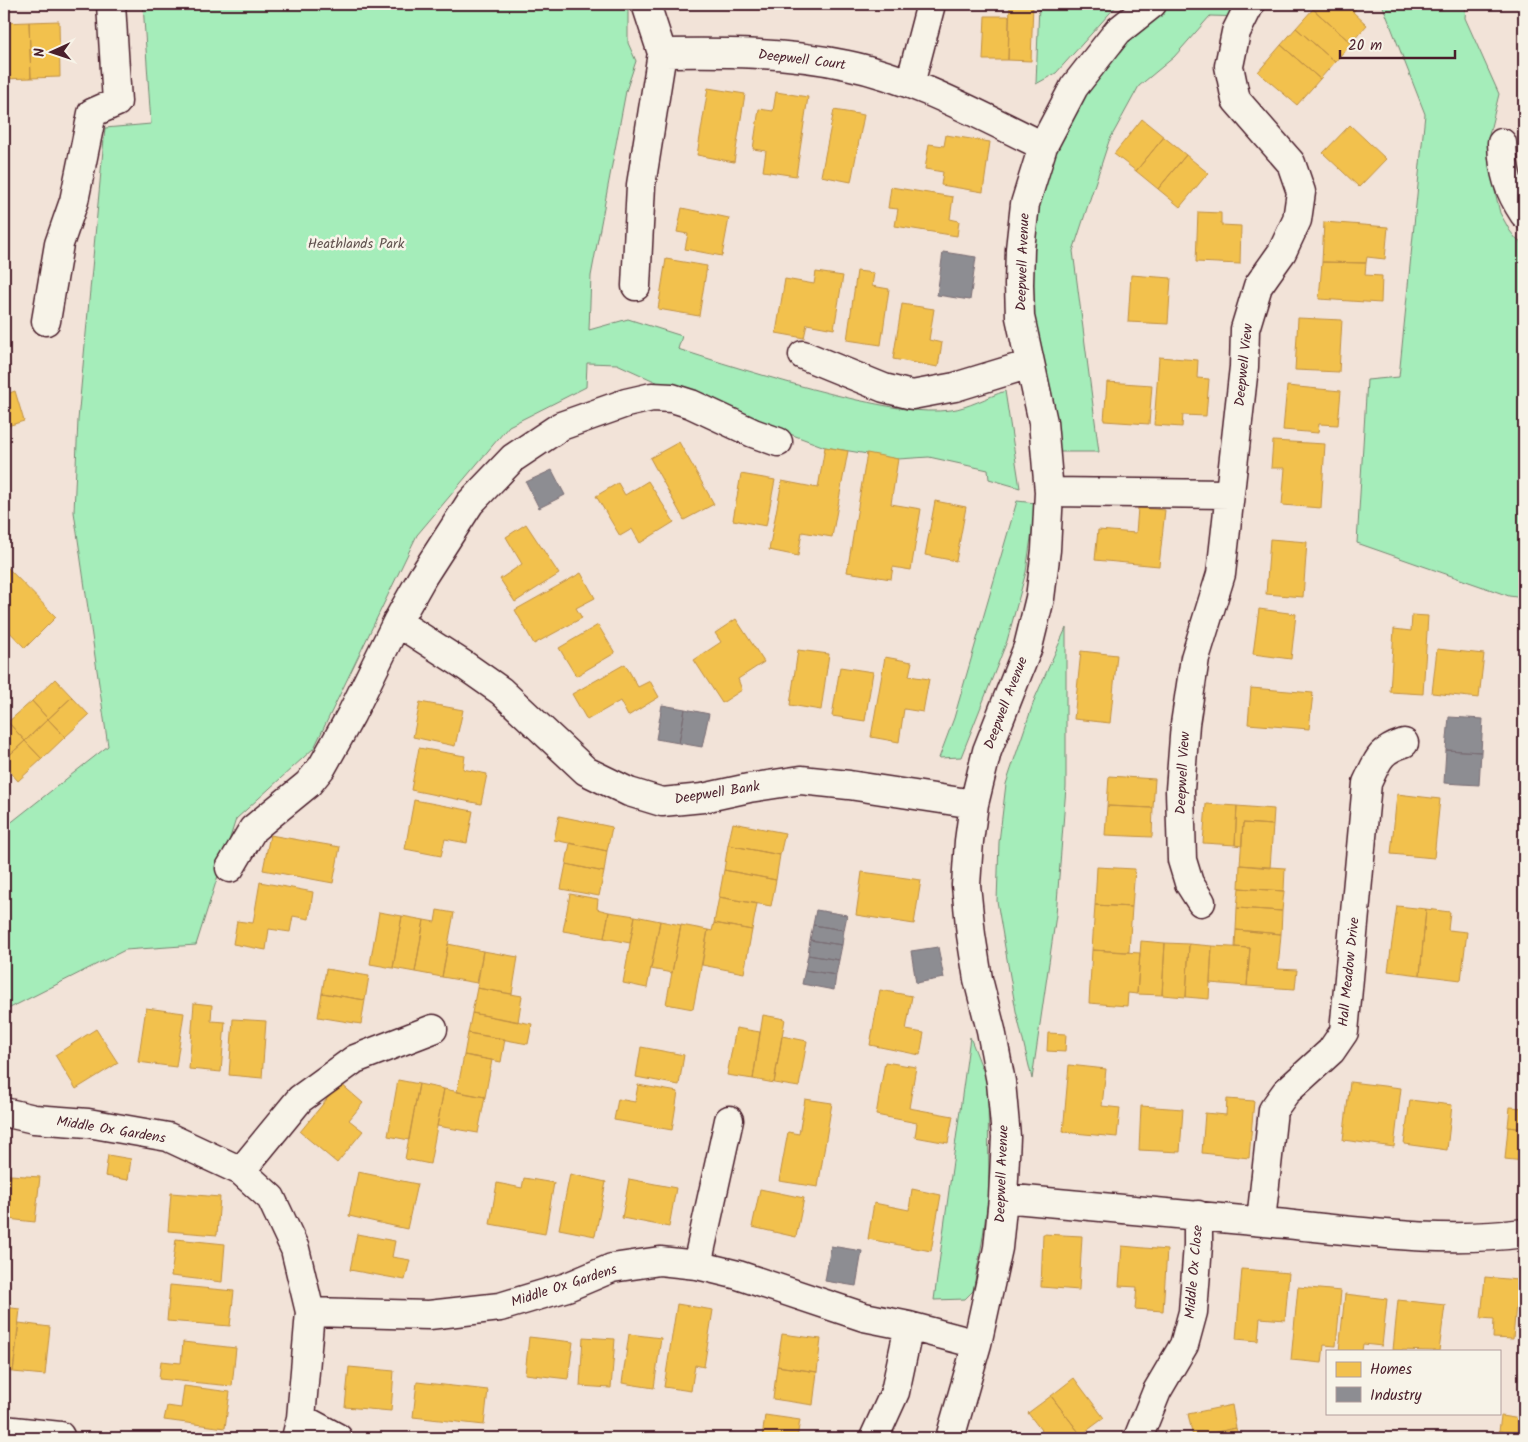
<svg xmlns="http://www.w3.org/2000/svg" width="1528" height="1442" font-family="Kalam,sans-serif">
<rect width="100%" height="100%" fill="#f2e3d8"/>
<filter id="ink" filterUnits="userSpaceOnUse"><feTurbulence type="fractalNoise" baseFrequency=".02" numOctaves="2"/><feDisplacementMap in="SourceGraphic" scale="10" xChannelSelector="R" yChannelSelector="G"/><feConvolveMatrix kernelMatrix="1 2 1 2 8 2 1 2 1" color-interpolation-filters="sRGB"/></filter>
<g filter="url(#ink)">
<path fill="#a5edba" stroke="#788672" d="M143,4H628V43L636,61L626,91L591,276L589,330L628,319L682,336L678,349C737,368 796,386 857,400C887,406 920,414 951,410C967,408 988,397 1005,391L1020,488L989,479L988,470L929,457L898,459L825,447L685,395L617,364L587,363L586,387L509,426L417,535L314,748L236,819L196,945L125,950L4,1011V828L108,746L74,512L78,420L105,128L151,124Z
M1039,4H1118L1056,73L1036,84Z
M1152,4H1259L1247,17L1210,16L1174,57L1139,86L1109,141L1073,251L1099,452H1046L1020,317L1043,146Z
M1382,4H1466L1465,18L1499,94L1489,135L1494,187L1500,213L1510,231L1517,240L1524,245V598L1509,596L1357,543L1367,380L1399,377L1425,114Z
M1017,501L1036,503L1026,572L1007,641L961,757L939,758L954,718Z
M1066,628V787L1056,915L1032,1079L1016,1011L997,901L999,842L1006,784L1035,698Z
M970,1037L988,1083L989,1193L982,1243L973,1291L965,1299L934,1300Z"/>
<path fill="#f2c14e" stroke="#c09044" d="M734,4H788V10L734,9Z
M1010,4H1033L1031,61L1008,60Z
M1318,4H1360L1353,12L1367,25L1351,43L1313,9Z
M1313,9L1351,43L1335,62L1296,28Z
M985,16H1009L1008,60H983Z
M59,21L60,77L31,78L29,22Z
M29,22L31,78L4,79V23Z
M1296,28L1335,62L1320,79L1281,45Z
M1281,45L1320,79L1297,105L1258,72Z
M708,88L745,94L734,162L697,155Z
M776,92L808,97L796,176L763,171L766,151L753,149L759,109L773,111Z
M834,110L864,115L851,182L821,176Z
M1142,119L1164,137L1136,171L1114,154Z
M1350,125L1386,159L1359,187L1323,153Z
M946,135L990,142L983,192L941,185L943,172L925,169L929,144L944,146Z
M1164,137L1186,155L1158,189L1136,171Z
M1186,155L1208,173L1180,207L1158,189Z
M891,187L953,197L950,219L959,221L957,236L895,226L898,209L888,208Z
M682,208L729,218L722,256L685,249L688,234L677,232Z
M1198,212L1221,213V225L1241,226L1240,264L1196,262Z
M1324,222L1388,227L1385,259L1367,257L1366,263L1322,262Z
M4,247L8,260L4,261Z
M666,259L707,266L699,316L658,309Z
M1322,262L1366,263L1365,275L1382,276L1381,303L1319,299Z
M857,271L874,273L872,286L889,289L881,345L847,340Z
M816,272L843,276L834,329L807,324L804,338L776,333L785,279L814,284Z
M1131,275L1171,278L1168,324L1128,322Z
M902,304L934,309L929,340L942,343L938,367L893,359Z
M1298,318L1342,320L1339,372L1295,370Z
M1159,357L1198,360L1197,378L1209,379L1206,416L1183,415L1182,427L1154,425Z
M1107,382L1152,385L1149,424L1104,421Z
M1287,386L1341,391L1338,425L1319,424L1318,433L1283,430Z
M15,391L24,421L4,427V395Z
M1273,441L1325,444L1321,508L1282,505L1285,468H1271Z
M679,442L714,504L684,520L650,458Z
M825,447L848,451L832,537L802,532L798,556L769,550L782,481L818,488Z
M867,453L898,459L891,504L921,509L911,570L893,567L891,579L847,572Z
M741,474L775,480L766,526L733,520Z
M648,481L674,522L640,543L632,529L620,536L596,496L618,483L625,495Z
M935,501L966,507L956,561L925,555Z
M1138,508L1165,510L1159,566L1095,560L1098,530L1136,533Z
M526,524L559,574L515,602L500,579L522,564L506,537Z
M1270,539L1307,542L1303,597L1266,594Z
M4,564L56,617L25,648L4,626Z
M581,573L595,598L576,608L582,618L534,644L515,610Z
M1259,609L1296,614L1291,659L1253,654Z
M1412,615L1428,616L1423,694L1390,692L1394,629L1411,631Z
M736,619L764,662L738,679L742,690L722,703L694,660L721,642L715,633Z
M598,625L615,653L576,676L559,648Z
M1437,649L1484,654L1479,698L1432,693Z
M798,650L829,654L821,710L790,705Z
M1081,651L1117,655L1110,723L1074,719Z
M885,657L912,662L909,676L929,679L923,712L904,709L899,742L871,737Z
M625,664L638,687L650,681L659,697L628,716L620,701L587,720L572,694Z
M840,667L873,672L865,721L832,716Z
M55,679L72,697L48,719L32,701Z
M1251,688L1313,693L1309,729L1248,724Z
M72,697L89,715L65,737L48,719Z
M32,701L48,719L25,741L8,722Z
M420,702L463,710L455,746L413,737Z
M48,719L65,737L42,759L25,741Z
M8,722L25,741L4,760V726Z
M25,741L42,759L18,781L4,765V760Z
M419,748L465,756L463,769L487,774L481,804L411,790Z
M1109,776L1155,779L1153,808L1107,806Z
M1397,794L1440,799L1434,858L1391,854Z
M414,800L473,811L467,843L445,839L441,856L405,849Z
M1206,804L1237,806L1235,845L1203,843Z
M1107,806L1153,808L1152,837L1105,835Z
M1237,806L1274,809L1273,825L1243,823L1242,846L1235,845Z
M559,816L612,827L607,851L554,840Z
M733,823L785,833L780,855L728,845Z
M1243,823L1273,825L1270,868L1240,865Z
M270,835L340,847L333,883L263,870Z
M570,843L607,851L604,872L566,864Z
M728,845L780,855L776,880L724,870Z
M566,864L604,872L599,896L561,889Z
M1240,865L1285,868L1284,891L1239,888Z
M1097,867L1135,869L1132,907L1095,905Z
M724,870L776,880L771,906L719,897Z
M862,872L921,880L914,924L856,915Z
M260,882L313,892L309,919L293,916L290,932L269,929L266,950L233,944L237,921L253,923Z
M1239,888L1284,891L1282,911L1237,908Z
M570,894L598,899L597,909L609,912L604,938L563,931Z
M719,897L757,904L752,930L714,923Z
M1095,905L1132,907L1129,952L1092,950Z
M1397,906L1426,909L1420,975L1388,971Z
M1237,908L1282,911L1281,934L1236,930Z
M1426,909L1450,912L1448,930L1467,932L1461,980L1420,975Z
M437,910L454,913L442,977L415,972L424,920L435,922Z
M379,912L402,916L393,968L370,964Z
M609,912L635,916L630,943L604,938Z
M402,916L424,920L415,972L393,968Z
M635,916L660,921L647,988L623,983Z
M660,921L681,925L672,973L651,969Z
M714,923L752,930L744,973L702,965L708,930L712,931Z
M681,925L708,930L693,1009L666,1004Z
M1236,930L1281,934L1278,969L1297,970L1295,989L1247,986L1250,948L1235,947Z
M1141,941L1165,943L1162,995L1137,994Z
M1165,943L1189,944L1186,997L1162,995Z
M448,944L483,951L477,983L442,977Z
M1189,944L1212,946L1209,999L1186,997Z
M1212,946L1250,948L1247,986L1210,983Z
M1092,950L1140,953L1137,994L1128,993L1127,1006L1089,1003Z
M483,951L518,957L512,994L477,988Z
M326,969L369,976L365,1000L322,993Z
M477,988L522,996L518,1022L472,1013Z
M880,990L912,996L906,1030L924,1033L920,1055L870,1045Z
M322,993L365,1000L361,1024L318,1017Z
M194,1003L212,1005L211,1021L225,1022L221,1072L189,1069Z
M146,1008L184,1013L176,1067L138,1062Z
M472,1013L532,1024L528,1044L468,1033Z
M763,1015L785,1019L774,1083L753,1079Z
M233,1019L266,1021L262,1078L229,1075Z
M736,1028L760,1032L753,1079L727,1075Z
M96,1029L118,1063L76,1089L55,1055Z
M468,1033L505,1039L501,1062L464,1055Z
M1048,1033L1066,1034L1065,1052L1047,1051Z
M782,1036L807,1041L799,1087L774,1083Z
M641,1047L684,1055L679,1085L636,1077Z
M464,1055L492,1060L485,1097L457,1092Z
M885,1062L916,1067L909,1108L953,1116L948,1143L915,1137L917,1123L876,1115Z
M1069,1065L1106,1069L1102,1106L1120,1108L1117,1137L1063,1132Z
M398,1080L419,1084L409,1140L388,1136Z
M1350,1082L1401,1088L1394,1147L1343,1140Z
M340,1083L363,1103L349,1120L363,1131L337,1163L300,1132Z
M419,1084L444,1089L430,1164L405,1159Z
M638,1085L678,1092L672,1130L614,1120L618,1099L635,1102Z
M444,1089L485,1097L478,1133L437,1126Z
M805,1099L832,1103L818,1187L779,1181L788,1132L799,1134Z
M1227,1099L1254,1101L1249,1158L1202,1153L1205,1113L1226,1115Z
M1410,1100L1452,1105L1447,1150L1404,1144Z
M1141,1106L1183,1109L1180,1152L1139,1150Z
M1510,1107L1524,1108V1129L1508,1127Z
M1508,1127L1524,1129V1161L1505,1159Z
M108,1155L131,1159L128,1180L105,1176Z
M358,1172L417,1184L407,1229L349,1216Z
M4,1174L11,1175L7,1219H4Z
M570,1174L606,1182L595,1236L559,1229Z
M11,1175L40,1177L35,1222L7,1219Z
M524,1178L554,1183L545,1234L490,1224L497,1183L522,1188Z
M629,1179L676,1188L669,1227L622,1218Z
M760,1189L804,1198L796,1237L752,1227Z
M912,1189L941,1195L931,1251L868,1239L874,1203L909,1210Z
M171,1193L220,1197L217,1235L168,1231Z
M357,1234L395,1241L392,1257L410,1260L405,1280L350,1270Z
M1043,1234L1082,1236L1079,1290L1041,1287Z
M176,1239L225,1244L222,1282L171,1276Z
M1122,1246L1167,1250L1163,1311L1135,1309L1137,1287L1119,1286Z
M1242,1269L1289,1273L1285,1320L1260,1318L1258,1341L1236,1339Z
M1485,1277L1518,1280L1513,1339L1493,1338L1494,1319L1481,1318Z
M170,1285L234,1291L230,1326L167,1321Z
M1298,1287L1341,1291L1336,1346L1324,1345L1322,1363L1291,1360Z
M1345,1294L1387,1299L1382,1346L1363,1344L1362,1351H1339Z
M1398,1300L1445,1305L1439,1351L1393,1350Z
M677,1304L713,1310L704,1367L695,1365L691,1391L664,1387Z
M4,1307L20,1309L13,1372L4,1371Z
M19,1323L50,1327L45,1375L13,1372Z
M629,1334L661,1338L654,1388L622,1383Z
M782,1334L821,1339L817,1372L777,1366Z
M529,1337L573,1342L568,1379L525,1374Z
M583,1337L615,1339L611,1388L580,1386Z
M183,1342L236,1348L232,1386L159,1379L161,1361L181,1363Z
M777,1366L817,1372L813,1405L773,1399Z
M349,1367L394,1371L391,1411L345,1407Z
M1074,1378L1104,1418L1081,1435L1051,1396Z
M417,1382L488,1390L484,1425L413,1417Z
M184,1386L230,1392L225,1428L164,1420L167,1406L181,1408Z
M1051,1396L1081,1435L1077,1438H1047L1028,1413Z
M1523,1397H1524V1434L1499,1431L1501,1416L1521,1419Z
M1232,1405L1236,1428L1193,1437L1188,1414Z
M765,1415L800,1420L797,1438H762Z
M1236,1428L1239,1438H1193V1437Z
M1499,1431L1524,1434V1438H1499Z"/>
<path fill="#8d8d92" stroke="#796c73" d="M943,252L976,257L970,300L937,295Z
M552,470L565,495L539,508L526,482Z
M662,705L685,709L679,743L656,739Z
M685,709L709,714L702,747L679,743Z
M1449,717L1483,719L1481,752L1446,750Z
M1446,750L1481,752L1479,785L1444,783Z
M816,910L847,915L844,930L813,925Z
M813,925L844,930L842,945L810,940Z
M810,940L842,945L839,960L808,955Z
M938,947L944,978L916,983L911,951Z
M808,955L839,960L836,975L805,970Z
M805,970L836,975L834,990L802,984Z
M831,1246L862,1251L856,1286L825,1281Z"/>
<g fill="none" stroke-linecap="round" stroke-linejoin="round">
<g stroke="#4a1f2b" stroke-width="31">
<path id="minor" d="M662,53C724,52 786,52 847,65C915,79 981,116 1043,146
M910,84L931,4
M1502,143C1503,172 1508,190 1524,214
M636,286L641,185L662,53L646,4
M46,321L59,244L74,201L92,113L117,102L111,4
M803,355L884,388L912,395L955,387L1030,364
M1049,492L1229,494
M397,622L464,665L501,691L586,771L629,792L662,802L703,798L749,788L801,780L849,785L974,804
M230,868L253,829L308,784L322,767L351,715L397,622L423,576L470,503L513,458L561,426L626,403L652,397L672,398L691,404L753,433L778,442
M1201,902L1189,883L1182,860L1180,790L1185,724L1195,658L1221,574L1244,367L1245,329L1258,286L1282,252L1297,220L1301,192L1291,163L1236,100L1229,66L1236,32L1250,4
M4,1112L34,1119L88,1123L168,1137L241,1171L271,1198L295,1249L310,1312L301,1418L296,1438
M241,1171L300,1099L355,1059L433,1029
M1003,1198C1094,1206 1185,1214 1275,1223C1359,1231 1440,1244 1524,1233
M1261,1221L1273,1110L1286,1092L1331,1051L1344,1032L1367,783C1378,760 1379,751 1404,743
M697,1265L729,1120
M310,1312L429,1315L500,1307L567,1287L612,1268L660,1261L697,1265L738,1275L864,1317L909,1326L977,1344
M301,1418L338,1438
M4,1430L60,1436
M874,1438L895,1392L909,1326
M950,1438L977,1344L998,1248L1003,1198L1006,1137L1001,1082L991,1030L978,979L971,935L966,885L969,841L974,804L987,751L1028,647L1040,598L1046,550L1049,492L1043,422L1020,317L1019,284L1020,249L1025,204L1043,146L1074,87L1118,31L1152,4
M1138,1438L1157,1391L1184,1345L1193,1312L1198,1245V1215"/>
</g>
<use href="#minor" stroke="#f7f3e8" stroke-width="28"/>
</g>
</g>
<g text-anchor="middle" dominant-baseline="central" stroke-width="5" stroke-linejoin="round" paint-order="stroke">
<g font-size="14" fill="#4a1f2b" stroke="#f7f3e8">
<text transform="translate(802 60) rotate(7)">Deepwell Court</text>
<text transform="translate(1023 262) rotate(-88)">Deepwell Avenue</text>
<text transform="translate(1244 365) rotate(-84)">Deepwell View</text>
<text transform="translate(1006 703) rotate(-69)">Deepwell Avenue</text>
<text transform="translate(1183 773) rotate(-87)">Deepwell View</text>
<text transform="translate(717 793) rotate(-9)">Deepwell Bank</text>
<text transform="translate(1349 972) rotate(-84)">Hall Meadow Drive</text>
<text transform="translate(111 1130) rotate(9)">Middle Ox Gardens</text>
<text transform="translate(1002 1174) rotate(-88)">Deepwell Avenue</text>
<text transform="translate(1194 1272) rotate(-85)">Middle Ox Close</text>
<text transform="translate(564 1286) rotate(-18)">Middle Ox Gardens</text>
</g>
<g font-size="14" fill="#61524f" stroke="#f7f3e8">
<text x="356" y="244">Heathlands Park</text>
</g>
</g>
<rect width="1528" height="1442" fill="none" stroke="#f7f3e8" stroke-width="20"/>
<rect x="10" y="10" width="1508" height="1422" fill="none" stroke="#4a1f2b" stroke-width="2" filter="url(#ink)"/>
<rect x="1326" y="1350" width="175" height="65" fill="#f7f3e8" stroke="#b29e9c"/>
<rect x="1336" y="1362" width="25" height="15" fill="#f2c14e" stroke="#b29e9c"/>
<text x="1370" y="1374" font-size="15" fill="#4a1f2b">Homes</text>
<rect x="1336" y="1387" width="25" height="15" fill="#8d8d92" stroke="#b29e9c"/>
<text x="1370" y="1400" font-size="15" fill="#4a1f2b">Industry</text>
<g transform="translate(52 52) rotate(267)" stroke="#f7f3e8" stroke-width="4" paint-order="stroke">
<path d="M0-4L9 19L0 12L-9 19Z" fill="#4a1f2b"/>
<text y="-8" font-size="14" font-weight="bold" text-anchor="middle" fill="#4a1f2b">N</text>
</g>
<path d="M1340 50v8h115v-8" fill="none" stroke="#4a1f2b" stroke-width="2.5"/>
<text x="1348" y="50" font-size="15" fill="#4a1f2b" stroke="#f7f3e8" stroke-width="4" paint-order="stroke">20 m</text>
</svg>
